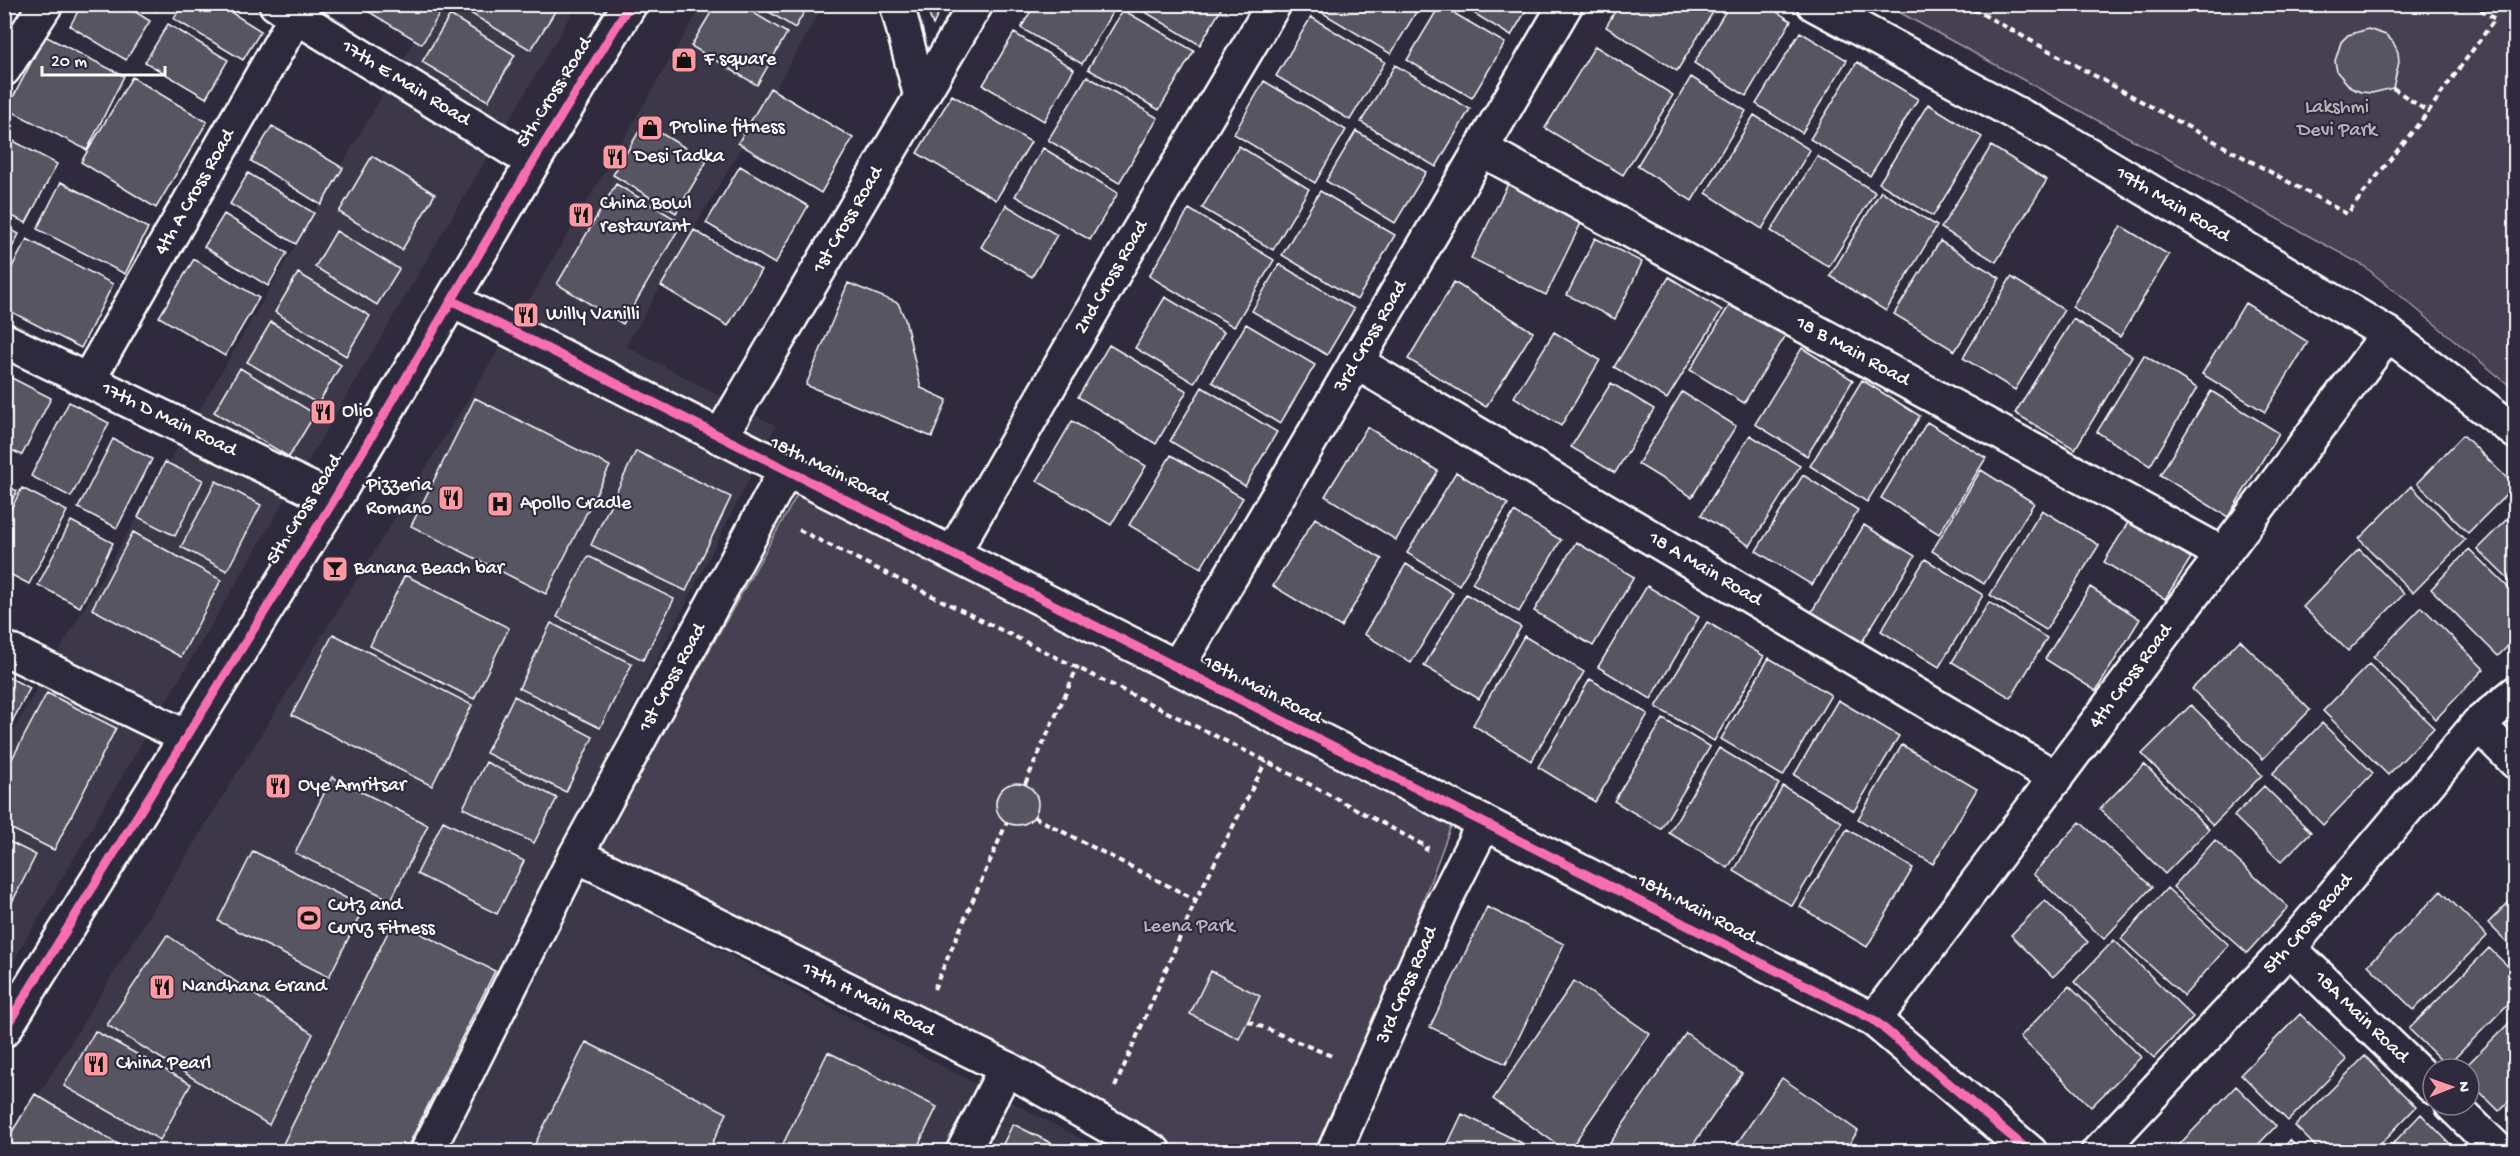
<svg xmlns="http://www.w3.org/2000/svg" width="2520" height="1156" font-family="'Gochi Hand',sans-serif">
<rect width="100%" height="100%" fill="#2f2a3d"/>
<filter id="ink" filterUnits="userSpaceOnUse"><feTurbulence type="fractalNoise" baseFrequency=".0167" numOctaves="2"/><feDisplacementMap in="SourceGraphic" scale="12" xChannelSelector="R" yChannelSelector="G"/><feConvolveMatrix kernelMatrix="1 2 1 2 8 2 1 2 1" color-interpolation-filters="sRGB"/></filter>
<g filter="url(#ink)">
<path fill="#3c3749" d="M435,5H577L5,975V744Z
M702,5H824L626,346L776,426L554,863L1105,1151H4L528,302Z"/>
<path fill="#464152" stroke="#a2a0a8" stroke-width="1.5" d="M1886,5H2515V390L2364,266Z
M801,488L1092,642L1451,826L1329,1152L1165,1151L599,846Z"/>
<path fill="#595564" stroke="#fff" stroke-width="1.5" d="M82,4H123L150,21L126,60L70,26Z
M146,4H159L156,11Z
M182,4H218L261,31L243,60L174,19Z
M356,4H445L422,44Z
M547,4L556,10L531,50L457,5Z
M716,4H739L787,33L757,85L691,46Z
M756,4H809L795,28Z
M925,4H943L933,25Z
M1035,4H1113L1116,6L1082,64L1021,28Z
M1132,4H1224L1200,45Z
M1325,4H1421L1391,54L1321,12Z
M1459,4H1530L1511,36Z
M1619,4H1718L1677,71L1606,27Z
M1730,4H1765L1791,21L1746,96L1694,63Z
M1440,5L1505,43L1472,98L1407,60Z
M1123,10L1194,51L1159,110L1088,69Z
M450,15L515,55L488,101L422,62Z
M1311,17L1385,62L1350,120L1276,76Z
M168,24L228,60L206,98L145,62Z
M2368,29L2386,35L2393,42L2398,52L2399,62L2393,88L2372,93L2361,92L2351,88L2337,72L2335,61L2341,42L2348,35Z
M1800,32L1847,60L1802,133L1756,104Z
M1014,33L1074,69L1044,121L983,85Z
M45,36L124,76L87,150L7,109Z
M1595,46L1673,95L1623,175L1545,128Z
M1857,62L1918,99L1870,176L1810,139Z
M1395,65L1470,109L1436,167L1361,122Z
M1087,76L1158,118L1119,183L1048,140Z
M132,77L207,122L156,208L81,162Z
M1691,77L1746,111L1692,201L1637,166Z
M1264,81L1346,130L1315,183L1234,134Z
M770,88L853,138L821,193L738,143Z
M952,95L1031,142L996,200L917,153Z
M1928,104L1982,137L1933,216L1879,183Z
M1754,115L1810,150L1762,229L1706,193Z
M644,123L707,161L676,213L613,175Z
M272,126L343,168L321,205L251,161Z
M1356,131L1426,172L1395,223L1326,181Z
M4,136L57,164L26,223L4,212Z
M1239,146L1309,189L1273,250L1202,208Z
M1991,146L2047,180L1996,262L1941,228Z
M1043,148L1118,193L1090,240L1015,196Z
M372,156L435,194L402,250L339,212Z
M1817,156L1875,192L1829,267L1771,231Z
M740,166L808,206L775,264L706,223Z
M248,173L314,213L296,244L230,204Z
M1510,180L1584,217L1546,295L1471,258Z
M61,182L148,228L125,274L37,229Z
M616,184L682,223L623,324L557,284Z
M1320,191L1395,235L1357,300L1282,255Z
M1881,191L1937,226L1886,311L1830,276Z
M1006,205L1057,235L1032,277L981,247Z
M1189,209L1274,260L1234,327L1149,276Z
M224,214L287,253L268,286L204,247Z
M4,226L19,234L4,263Z
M2121,226L2169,255L2120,337L2072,307Z
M694,230L761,270L728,326L661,286Z
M336,231L399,269L377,305L315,267Z
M1595,238L1642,262L1615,319L1567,295Z
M27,239L113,284L81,348L4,308V282Z
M1940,241L2000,278L1955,351L1894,314Z
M194,259L259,298L225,356L159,317Z
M1279,264L1354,309L1327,355L1252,311Z
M298,273L370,316L346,356L275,312Z
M1669,277L1722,310L1667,399L1614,367Z
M2011,277L2064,310L2015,390L1963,358Z
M1454,282L1533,332L1486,407L1408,359Z
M848,283L898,303L905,319L921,388L947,400L932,437L806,385Z
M1165,297L1224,332L1194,383L1135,348Z
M1732,301L1786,335L1744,403L1690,370Z
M2245,303L2308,342L2265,412L2202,374Z
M2073,319L2132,356L2075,449L2015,413Z
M271,322L341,365L318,404L247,362Z
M1246,324L1315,365L1280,424L1212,382Z
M1554,332L1600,360L1561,426L1514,397Z
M1109,345L1187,391L1156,444L1078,397Z
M1802,348L1853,380L1807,456L1755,424Z
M2144,355L2197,388L2150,466L2097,432Z
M240,368L315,414L289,457L214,412Z
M4,374L51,398L22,455L4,447Z
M1862,380L1920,416L1867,502L1810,466Z
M1611,383L1654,409L1615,473L1571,447Z
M1202,387L1277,432L1245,486L1170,441Z
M2211,391L2279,433L2228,517L2160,475Z
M1682,392L1736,426L1692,497L1638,464Z
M475,398L610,466L546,594L411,526Z
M69,402L109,423L71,497L31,476Z
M1072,421L1146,466L1111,525L1037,481Z
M1927,422L1986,458L1939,534L1881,498Z
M1367,427L1438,471L1396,540L1325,496Z
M1750,435L1800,466L1750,546L1701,515Z
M2463,435L2515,486L2468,533L2417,483Z
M113,439L152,459L117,528L78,508Z
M636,451L731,497L686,591L591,545Z
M1171,455L1243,498L1201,568L1129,525Z
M165,462L203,480L175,536L138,517Z
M1981,470L2034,503L1984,584L1932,551Z
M1456,472L1508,504L1459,585L1407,553Z
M1803,475L1858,510L1812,585L1756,551Z
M216,481L261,505L227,571L181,547Z
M4,484L17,491L4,515Z
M2411,486L2465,540L2413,593L2359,539Z
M22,488L67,511L29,584L4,571V522Z
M2042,510L2099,545L2046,630L1990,595Z
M2516,510V587L2477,549Z
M1514,512L1561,540L1519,612L1472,583Z
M1315,518L1382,559L1341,627L1273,586Z
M2130,519L2191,558L2165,599L2104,562Z
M71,521L113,543L80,607L38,585Z
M1864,525L1915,556L1859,647L1809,616Z
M133,532L221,580L181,657L92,609Z
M1576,542L1634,577L1593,646L1534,611Z
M2359,549L2404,594L2348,651L2303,607Z
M2469,549L2516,595V638L2498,656L2431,589Z
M588,556L674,599L643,660L557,617Z
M1925,559L1983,595L1939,667L1881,631Z
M1406,564L1453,593L1411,663L1364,634Z
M405,575L509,628L474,699L370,646Z
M1647,586L1699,617L1651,699L1598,667Z
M2090,587L2140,619L2096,691L2045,659Z
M1466,594L1521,627L1479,699L1424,666Z
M1989,602L2047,638L2011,698L1952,662Z
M2422,607L2484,669L2436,719L2373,657Z
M1707,622L1764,656L1714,741L1656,707Z
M551,623L632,664L600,728L519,688Z
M333,634L472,705L432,786L292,715Z
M1524,636L1584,672L1531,761L1473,725Z
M2240,640L2310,710L2263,759L2192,689Z
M1769,658L1831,695L1783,776L1721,739Z
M2369,664L2434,728L2388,775L2323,711Z
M4,675L30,688L4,737Z
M1590,679L1648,714L1595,802L1538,767Z
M47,693L116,728L54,850L4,825V774Z
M514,696L593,737L566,792L486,753Z
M1838,700L1899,736L1854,811L1794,775Z
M2191,705L2262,775L2213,825L2142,754Z
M1663,719L1710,747L1661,829L1614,801Z
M2322,723L2373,773L2323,825L2272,774Z
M1902,745L1977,789L1933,864L1858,819Z
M1719,748L1779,784L1728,868L1669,833Z
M486,762L557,798L534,843L463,808Z
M2144,764L2209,829L2165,874L2100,809Z
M332,777L428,825L391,900L295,853Z
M996 804a21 21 0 1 1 42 0a21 21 0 1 1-42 0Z
M1783,786L1842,822L1792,906L1734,871Z
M2264,786L2311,832L2281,862L2234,816Z
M443,821L524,861L497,914L417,874Z
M2080,822L2152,887L2104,939L2033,874Z
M1847,829L1913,868L1867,947L1800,907Z
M4,839L36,855L5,916L4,915Z
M2215,840L2288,907L2247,953L2173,887Z
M253,851L364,907L329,977L218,921Z
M2167,888L2229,945L2184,996L2121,939Z
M2441,891L2487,936L2414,1010L2368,965Z
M2516,895V951L2488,923Z
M2045,900L2088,942L2053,977L2011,935Z
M1487,907L1564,944L1506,1064L1430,1027Z
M4,920L10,923L4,933Z
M394,920L495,971L405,1152H279Z
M167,935L313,1034L269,1125L107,1025Z
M2114,940L2193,1017L2154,1058L2074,982Z
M2489,948L2516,974V996L2447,1066L2409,1029Z
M1211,971L1260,996L1239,1039L1190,1014Z
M1574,981L1650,1034L1568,1152L1493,1099Z
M2069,986L2141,1057L2091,1107L2020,1037Z
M2300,1014L2347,1060L2288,1121L2241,1074Z
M2516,1016V1094L2499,1111L2469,1081V1069H2463Z
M95,1031L191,1084L160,1140L64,1086Z
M1686,1033L1742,1074L1688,1152H1604Z
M586,1042L727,1113L708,1152H531Z
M828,1052L937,1107L915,1152H779Z
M2365,1056L2416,1107L2373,1152H2321L2295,1126Z
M1782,1078L1858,1131L1844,1152H1731Z
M2236,1086L2276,1126L2251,1152H2172Z
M35,1094L131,1152H4V1145Z
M1462,1114L1522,1143L1519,1152H1444Z
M2421,1114L2458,1152H2385Z
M1013,1124L1069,1152H999Z
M2290,1140L2301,1152H2279Z"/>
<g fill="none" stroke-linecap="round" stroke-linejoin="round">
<g stroke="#fff" stroke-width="38">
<g id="minor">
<path id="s1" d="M276,4L533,162"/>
<path d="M897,4L921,97"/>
<path id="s2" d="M1814,4L2056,135L2388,334L2516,432"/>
<path d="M4,69L46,4"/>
<path id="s3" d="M1481,149L2223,554"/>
<path d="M453,301L1874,1020L2030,1152"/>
<path id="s4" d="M4,340L334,500"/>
<path id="s5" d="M1356,362L2056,778"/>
<path id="s6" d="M88,380L303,4"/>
<path id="s7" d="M720,437L976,4"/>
<path id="s8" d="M953,553L1121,261L1274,4"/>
<path d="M4,648L186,737"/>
<path id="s9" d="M1177,668L1566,4"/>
<path d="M2478,724L2516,762"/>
<path id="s10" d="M576,855L1006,1068L1154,1152"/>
<path id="s11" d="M2289,948L2433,1087"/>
<path id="s12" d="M1874,1020L2388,334"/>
<path d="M4,1030L334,500L533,162L630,4"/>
<path d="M2452,1105L2500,1152"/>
<path id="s13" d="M427,1152L576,855L786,470"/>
<path d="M963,1152L1006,1068"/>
<path id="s14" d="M1334,1152L1443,904L1484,823"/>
<path id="s15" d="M2098,1152L2289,948L2478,724L2516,693"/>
</g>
</g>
<path stroke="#fff" stroke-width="4" stroke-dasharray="6 4.5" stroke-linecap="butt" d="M1964,4L2347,214L2428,112L2495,19L2473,4
M2393,88L2428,112
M799,530L1266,761L1427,847L1425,851
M1025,784L1078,666
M1034,817L1196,900
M934,989L1007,822
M1248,1021L1334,1057
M1115,1087L1196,900L1266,761"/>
<use href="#minor" stroke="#2f2a3d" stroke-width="33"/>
<g stroke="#2f2a3d" stroke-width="13">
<path id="cycleway" d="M453,301L1874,1020L2030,1152
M4,1030L334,500L533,162L630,4"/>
</g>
<use href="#cycleway" stroke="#f96db3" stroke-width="9"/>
</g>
</g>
<defs>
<g id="shop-square" transform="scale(1.35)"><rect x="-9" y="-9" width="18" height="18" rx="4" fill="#ff9aa2" stroke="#2f2a3d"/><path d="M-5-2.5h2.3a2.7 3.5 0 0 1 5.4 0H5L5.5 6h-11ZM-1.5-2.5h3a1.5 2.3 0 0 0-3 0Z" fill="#111"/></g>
<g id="restaurant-square" transform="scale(1.35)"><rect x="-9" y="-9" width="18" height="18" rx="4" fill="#ff9aa2" stroke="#2f2a3d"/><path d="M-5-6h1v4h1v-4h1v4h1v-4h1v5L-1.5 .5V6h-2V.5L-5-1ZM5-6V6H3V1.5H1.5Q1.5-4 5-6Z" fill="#111"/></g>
<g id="hospital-square" transform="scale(1.35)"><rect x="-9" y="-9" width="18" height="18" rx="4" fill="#ff9aa2" stroke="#2f2a3d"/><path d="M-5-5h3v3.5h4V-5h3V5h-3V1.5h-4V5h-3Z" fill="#111"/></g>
<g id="bar-square" transform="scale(1.35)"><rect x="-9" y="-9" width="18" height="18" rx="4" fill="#ff9aa2" stroke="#2f2a3d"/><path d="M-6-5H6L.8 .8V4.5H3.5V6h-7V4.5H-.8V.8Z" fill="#111"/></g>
<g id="stadium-square" transform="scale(1.35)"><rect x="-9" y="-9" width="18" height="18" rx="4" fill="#ff9aa2" stroke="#2f2a3d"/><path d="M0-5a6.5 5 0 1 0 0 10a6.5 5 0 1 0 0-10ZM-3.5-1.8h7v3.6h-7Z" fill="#111"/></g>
</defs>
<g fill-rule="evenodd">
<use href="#shop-square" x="684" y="60"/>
<use href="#shop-square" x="650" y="128"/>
<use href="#restaurant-square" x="615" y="157"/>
<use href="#restaurant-square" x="581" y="215"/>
<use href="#restaurant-square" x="526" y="315"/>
<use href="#restaurant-square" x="323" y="412"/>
<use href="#restaurant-square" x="451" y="498"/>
<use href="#hospital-square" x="500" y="504"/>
<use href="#bar-square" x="335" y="569"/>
<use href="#restaurant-square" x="278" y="786"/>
<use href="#stadium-square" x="309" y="918"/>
<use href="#restaurant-square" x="162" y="987"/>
<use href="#restaurant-square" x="96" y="1064"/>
</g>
<g text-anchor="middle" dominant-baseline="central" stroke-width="4.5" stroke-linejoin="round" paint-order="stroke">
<g font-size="20" fill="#fff" stroke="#2f2a3d" text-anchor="start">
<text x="704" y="60">F square</text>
<text x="670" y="128">Proline fitness</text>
<text x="634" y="157">Desi Tadka</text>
<text x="600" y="204">China Bowl<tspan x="600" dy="23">restaurant</tspan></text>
<text x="546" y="315">Willy Vanilli</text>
<text x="342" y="412">Olio</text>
<text x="432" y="486" text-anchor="end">Pizzeria<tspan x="432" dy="23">Romano</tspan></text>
<text x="520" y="504">Apollo Cradle</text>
<text x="354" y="569">Banana Beach bar</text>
<text x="298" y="786">Oye Amritsar</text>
<text x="328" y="906">Cutz and<tspan x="328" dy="23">Curvz Fitness</tspan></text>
<text x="182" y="987">Nandhana Grand</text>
<text x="116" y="1064">China Pearl</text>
</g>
<g font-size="20" fill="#fff" stroke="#2f2a3d">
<text stroke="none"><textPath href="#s1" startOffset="152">17th E Main Road</textPath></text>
<text transform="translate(555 93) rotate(-58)">5th Cross Road</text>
<text stroke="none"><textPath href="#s6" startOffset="216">4th A Cross Road</textPath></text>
<text stroke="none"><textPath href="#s2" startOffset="411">19th Main Road</textPath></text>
<text stroke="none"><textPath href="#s7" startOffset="252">1st Cross Road</textPath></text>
<text stroke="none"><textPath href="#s8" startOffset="318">2nd Cross Road</textPath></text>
<text stroke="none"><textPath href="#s9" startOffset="384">3rd Cross Road</textPath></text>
<text stroke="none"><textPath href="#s3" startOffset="423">18 B Main Road</textPath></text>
<text stroke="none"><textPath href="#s4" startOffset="183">17th D Main Road</textPath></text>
<text transform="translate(829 471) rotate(26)">18th Main Road</text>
<text transform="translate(305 510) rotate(-58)">5th Cross Road</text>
<text stroke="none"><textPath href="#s5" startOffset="406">18 A Main Road</textPath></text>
<text stroke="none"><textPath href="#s12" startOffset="429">4th Cross Road</textPath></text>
<text stroke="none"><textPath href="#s13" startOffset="534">1st Cross Road</textPath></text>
<text transform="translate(1262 691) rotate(27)">18th Main Road</text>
<text transform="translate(1696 910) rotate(27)">18th Main Road</text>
<text stroke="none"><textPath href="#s15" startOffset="310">5th Cross Road</textPath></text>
<text stroke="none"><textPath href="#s14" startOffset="182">3rd Cross Road</textPath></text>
<text stroke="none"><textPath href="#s10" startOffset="326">17th H Main Road</textPath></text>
<text stroke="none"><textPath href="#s11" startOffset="100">18A Main Road</textPath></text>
</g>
<g font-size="20" fill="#b5b3ba" stroke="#2f2a3d">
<text x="2337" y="108">Lakshmi<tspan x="2337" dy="23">Devi Park</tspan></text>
<text x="1189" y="927">Leena Park</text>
</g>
</g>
<rect width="2520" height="1156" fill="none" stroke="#2f2a3d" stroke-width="24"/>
<rect x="12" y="12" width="2496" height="1132" fill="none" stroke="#fff" stroke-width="2" filter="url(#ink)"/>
<g transform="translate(2451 1087) rotate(89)"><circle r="28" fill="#2f2a3d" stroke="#827f8b" stroke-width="1.5"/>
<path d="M0-4.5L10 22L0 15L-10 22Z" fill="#ff9aa2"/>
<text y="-9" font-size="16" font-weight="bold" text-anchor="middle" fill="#ffffff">N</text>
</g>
<path d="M42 66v9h123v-9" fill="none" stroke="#ffffff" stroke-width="3"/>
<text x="51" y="66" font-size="18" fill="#ffffff" stroke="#2f2a3d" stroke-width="4.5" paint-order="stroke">20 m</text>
</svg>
